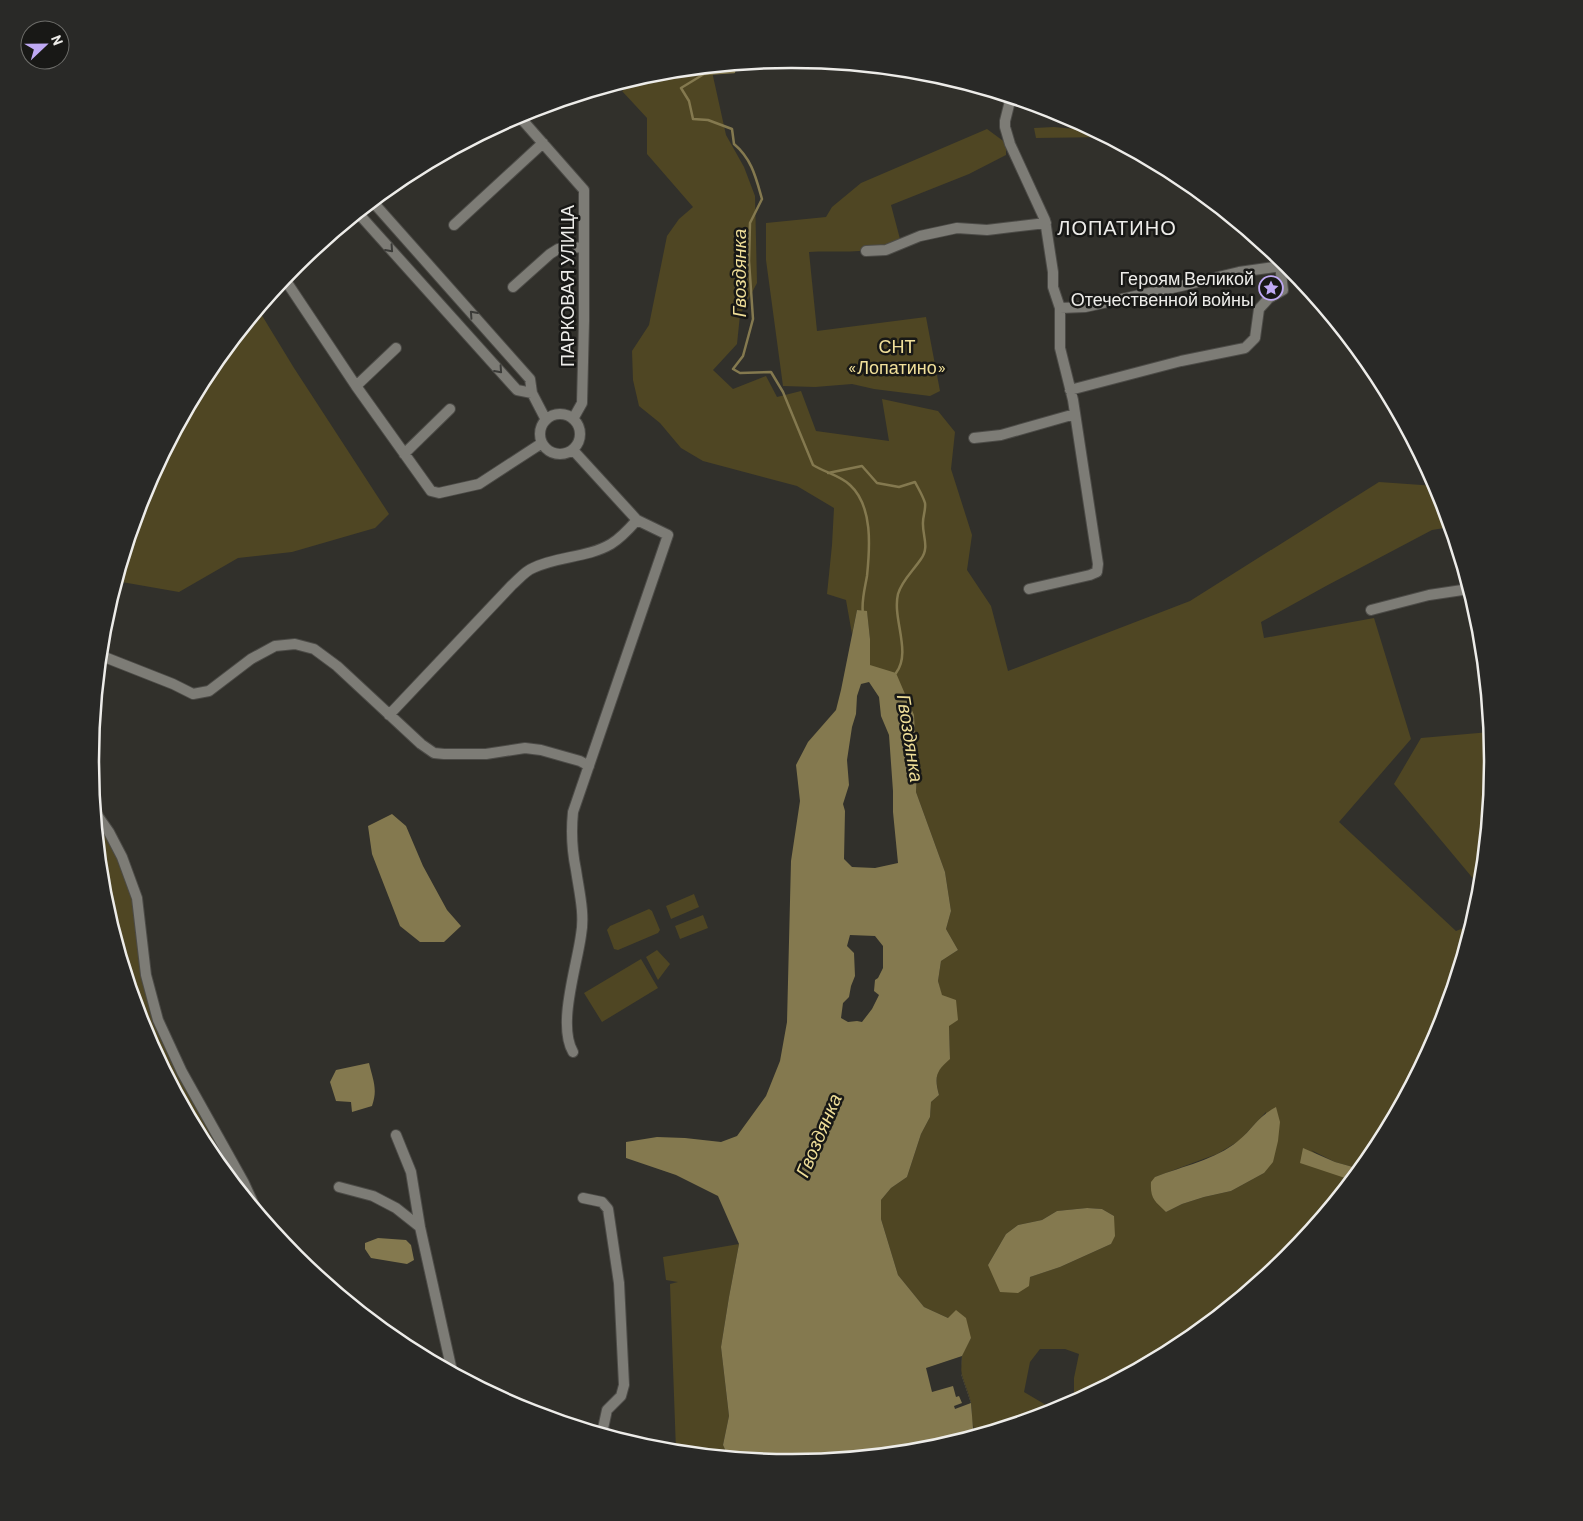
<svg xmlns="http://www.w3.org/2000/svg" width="1583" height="1521" font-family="Barlow,sans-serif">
<rect width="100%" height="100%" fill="#31302b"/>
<path fill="#4f4623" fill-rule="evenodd" d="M711,67L726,135L744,167L755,196L757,283L740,315L737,344L713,370L733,389L766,376L777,397L801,391L816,431L889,441L882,399L938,411L955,432L951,469L972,535L967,570L991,606L1008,671L1190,601L1379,482L1436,486L1440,492L1450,527L1432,530L1326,586L1261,622L1264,638L1374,618L1411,739L1339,822L1456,931L1471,925L1440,1029L1375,1151L1360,1169L1335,1162L1311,1150L1348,1179H1352L1287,1257L1181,1344L1060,1409L977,1434C970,1424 973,1414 971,1403C968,1387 957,1373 962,1356C964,1350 968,1344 971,1338L948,1318L924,1307L898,1275L881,1219V1200L891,1188L907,1177L921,1134L930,1117L931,1102L939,1095C934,1076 936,1071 950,1058L949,1026L938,981L941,961L958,950L946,929L951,911L945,872L916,792L917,771L915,747L869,665L870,639L867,612L857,610L852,634L846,600L827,594L832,545L834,508L797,486L703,461L681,448L660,423L639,406L633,380L632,351L649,325L667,236L679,219L693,207L647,154V118L622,91L657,72ZM1266,1112L1264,1173L1231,1191L1204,1197L1182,1204L1166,1212L1155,1177L1217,1154L1239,1141ZM1087,1208L1102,1209L1114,1216L1111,1244L1060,1267L1030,1277L988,1265L1006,1234L1018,1225L1042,1220L1057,1211ZM1040,1349H1065L1079,1354L1074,1378V1401L1051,1408L1024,1392L1030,1362Z
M1054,127L1086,130L1092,129L1107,137L1036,138L1034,128Z
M987,129L1006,143V155L969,174L891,205L900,239C878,256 837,250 809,252L817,331L926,317L940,391L930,396L874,389L852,384L815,387L783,386L766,260V223L826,217L832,207L861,183Z
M258,309L294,368L389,514L375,528L292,552L238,558L179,592L116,581L143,492L208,370Z
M1490,732L1493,761L1481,888L1394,784L1421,738Z
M94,799L117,835L141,898L149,971L161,1017L182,1065L238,1163L262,1211L264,1219L208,1150L143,1029L103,897Z
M694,894L699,907L671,919L666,906Z
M649,909L652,911L660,930L658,933L618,950L614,949L607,930L610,926Z
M703,915L708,928L680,939L675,926Z
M657,950L670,964L658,980L646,957Z
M641,959L658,988L602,1022L584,993Z
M739,1244L729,1297L721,1347L729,1416L723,1445L728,1456L676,1451L670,1284L678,1282L666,1280L663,1257Z"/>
<path fill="#84794f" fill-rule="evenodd" d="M857,610L867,611L870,639V665L896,673L914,715L917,771L916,792L945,872L951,911L946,929L958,950L941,961L938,981L942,995L956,1000L958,1020L949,1026L950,1059C936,1071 934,1077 939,1095L931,1102L930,1117L921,1134L907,1177L891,1188L881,1200V1219L898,1275L924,1307L948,1318L956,1310L966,1318L971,1338L962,1356L961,1366V1374L971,1403L973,1428L977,1434L928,1449L792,1462L728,1456L723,1445L729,1416L721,1347L729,1297L739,1244L718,1196L676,1175L626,1158V1142L657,1137L685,1138L721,1142L737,1136L766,1096L780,1061L787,1022L791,861L800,801L796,765L808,742L836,710L841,690ZM869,682L879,697L881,716L889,735L893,791V812L898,863L875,868L852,867L844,859L845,811L843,804L849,785L847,760L852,727L856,714L857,696L861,684ZM850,935L875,936L883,946V968L878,978L875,980L874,991L879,995L872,1009L862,1022L857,1021L848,1022L841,1018L843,1003L849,997L851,986L855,976L854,953L847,946Z
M392,814L406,826L423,866L447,910L461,926L444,942H420L400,926L372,854L368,826Z
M369,1063C373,1080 378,1089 372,1106L352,1112L351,1102L336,1101L330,1082L336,1070Z
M1276,1107L1280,1122L1278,1141L1273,1162L1264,1173L1231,1191L1204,1197L1182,1204L1166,1212C1155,1201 1150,1199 1151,1182L1155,1177C1183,1166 1215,1160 1238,1141C1253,1129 1257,1117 1276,1107Z
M1303,1148L1335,1162L1360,1169L1352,1179H1348L1300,1163Z
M1087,1208L1102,1209L1114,1216L1115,1236L1111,1244L1060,1267L1030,1277L1029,1286L1018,1293L1000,1292L988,1265L1006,1234L1018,1225L1042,1220L1057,1211Z
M378,1238L406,1240L411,1245L414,1260L407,1264L371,1258L365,1249V1243Z"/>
<path fill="#31302b" d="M962,1356L961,1374L971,1403L955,1409L954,1406L962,1403L959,1396L956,1397L953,1386L932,1392L926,1368Z"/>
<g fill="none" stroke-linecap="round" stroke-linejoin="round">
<path stroke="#84794f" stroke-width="2.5" d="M735,64L734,72L704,74L681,88L689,101L693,119L708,120L732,129L734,144C752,159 756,178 762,199L750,223L749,261L753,319L743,356L733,369L740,373L771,372L783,392L813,465C824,472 841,476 850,485C873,506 870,547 867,576C865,588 861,601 863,614
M828,473L862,466L877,483L899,487L915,482C918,488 923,496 925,503C926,509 923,516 923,522C922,535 930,547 921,559C913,571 902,580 898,594C892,619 912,652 896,673"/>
<g stroke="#4c4b47" stroke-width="12">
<path id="street" d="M1011,97L1005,121V127L1010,144L1045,220L1053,272V287L1060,308V348L1073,400L1098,564L1097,572L1090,575L1029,589
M518,115L584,190V321L582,403L573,419
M372,201L530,379L532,393L546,420
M358,213L517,390L532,393
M454,225L543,143
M866,251L886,250L920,236L957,228L987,230L1046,223
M284,278L356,386L431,491L439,493L479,484L542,443
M513,287L550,254L558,249L583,247
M1060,308L1085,307L1181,286L1239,272L1289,265
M356,386L396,348
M1070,390L1181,361L1245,348L1255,338L1259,309L1269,298L1283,290L1279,257
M540 434a20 20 0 1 1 40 0a20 20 0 1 1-40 0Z
M974,438L1001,435L1075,414
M573,450L637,520L668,535L573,812C571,832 572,851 576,870C579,891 585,914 581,935C577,966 557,1025 573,1052
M404,454L450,409
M1371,610L1429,595L1469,589
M100,657L107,658L173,684L193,694L209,691L251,659L275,646L295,644L314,649L337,666L421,744L434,753L444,754H486L525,748L541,750L580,761L589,766
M389,715L512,585C518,580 525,571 533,568C557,556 587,558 611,544C621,538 629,529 637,520
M95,812L109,832L122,857L137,898L146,975L158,1020L182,1072L244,1183L255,1207
M396,1135L411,1172L420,1227L452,1371
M339,1187L373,1196L396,1208L420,1227
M583,1198L602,1202L608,1209L619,1283L624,1385L621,1396L607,1410L602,1433"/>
</g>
<use href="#street" stroke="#7d7c76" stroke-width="10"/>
</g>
<defs><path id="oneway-chevron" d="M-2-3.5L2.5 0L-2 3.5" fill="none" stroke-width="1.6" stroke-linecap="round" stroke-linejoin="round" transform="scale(1.25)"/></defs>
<g stroke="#3b3b38">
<use href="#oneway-chevron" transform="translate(390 249) rotate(48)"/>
<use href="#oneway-chevron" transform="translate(473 314) rotate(-132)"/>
<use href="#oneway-chevron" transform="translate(499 370) rotate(48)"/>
</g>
<defs>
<g id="sight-ring" transform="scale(1.25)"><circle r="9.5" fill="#181816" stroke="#bfa9f4" stroke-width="1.5"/><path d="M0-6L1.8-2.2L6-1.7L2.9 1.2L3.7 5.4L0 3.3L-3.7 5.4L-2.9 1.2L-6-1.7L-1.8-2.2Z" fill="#bfa9f4"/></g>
</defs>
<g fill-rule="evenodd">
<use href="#sight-ring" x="1271" y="288"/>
</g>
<g text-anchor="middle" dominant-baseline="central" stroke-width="5" stroke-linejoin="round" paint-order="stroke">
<g font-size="18" fill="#edece9" stroke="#181816" text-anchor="end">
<text x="1254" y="278">Героям Великой<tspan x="1254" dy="21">Отечественной войны</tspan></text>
</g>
<g font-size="18" fill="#edece9" stroke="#181816">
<text transform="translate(567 286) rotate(-90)">ПАРКОВАЯ УЛИЦА</text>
</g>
<g font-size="18" fill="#f1e09a" stroke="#181816">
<text x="897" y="346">СНТ<tspan x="897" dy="21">«Лопатино»</tspan></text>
</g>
<g font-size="19" font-style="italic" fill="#efde98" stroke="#181816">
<text transform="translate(738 273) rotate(-90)">Гвоздянка</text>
<text transform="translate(911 738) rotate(81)">Гвоздянка</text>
<text transform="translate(818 1135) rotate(-67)">Гвоздянка</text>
</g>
<g font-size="20" letter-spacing="1" fill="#edece9" stroke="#181816">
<text x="1117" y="227">ЛОПАТИНО</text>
</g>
</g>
<path d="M0 0H1583V1521H0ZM791 68H792A692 692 0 0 1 1484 760V762A692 692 0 0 1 792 1454H791A692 692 0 0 1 99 762V760A692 692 0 0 1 791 68Z" fill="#292927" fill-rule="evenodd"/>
<path fill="none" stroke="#edece9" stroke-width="2.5" d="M791 68H792A692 692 0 0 1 1484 760V762A692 692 0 0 1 792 1454H791A692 692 0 0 1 99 762V760A692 692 0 0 1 791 68Z"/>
<g transform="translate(45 45) rotate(68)"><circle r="24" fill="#181816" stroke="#6d6d6a"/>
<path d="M0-4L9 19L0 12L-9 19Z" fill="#bfa9f4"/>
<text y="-8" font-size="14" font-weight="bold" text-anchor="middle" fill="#edece9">N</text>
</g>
</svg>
